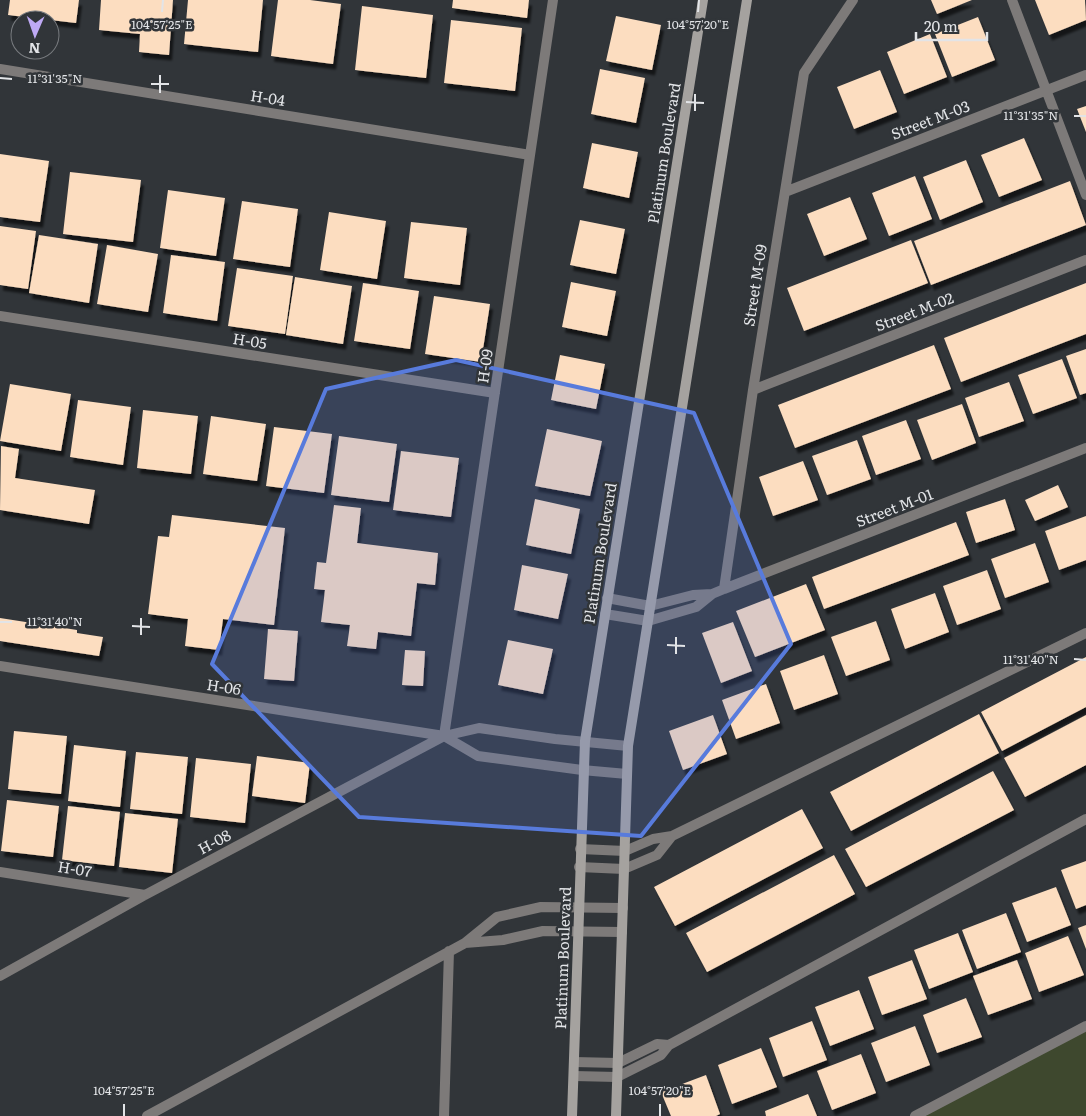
<svg xmlns="http://www.w3.org/2000/svg" width="1086" height="1116" font-family="Literata,serif">
<defs>
<filter id="shadow"><feDropShadow dx="3" dy="5.5" stdDeviation="1" flood-color="#0009"/></filter>
</defs>
<rect width="100%" height="100%" fill="#313539"/>
<path fill="#3e482e" d="M1086,1026V1116H915Z"/>
<path fill="#fcddc0" filter="url(#shadow)" d="M10,0H79L76,23L8,15Z
M101,0H173L169,55L139,52L140,34L99,30Z
M188,0H263L258,52L184,44Z
M278,0H310L341,4L333,64L271,56Z
M453,0H529L527,18L452,8Z
M931,0H972L937,14Z
M1035,0H1085L1086,20L1049,35Z
M362,6L433,15L426,78L355,70Z
M616,16L661,25L652,70L606,61Z
M978,17L995,60L952,77L935,34Z
M451,20L522,28L515,91L444,83Z
M930,34L947,77L904,94L887,52Z
M600,69L645,78L636,123L591,114Z
M880,70L897,112L854,129L837,87Z
M1086,106V132L1077,109Z
M1024,138L1042,180L999,197L981,155Z
M592,143L638,152L629,198L583,188Z
M0,154L49,161L40,222L0,217Z
M966,160L983,202L940,220L923,177Z
M70,172L141,180L133,242L63,234Z
M915,176L932,219L889,236L872,193Z
M1070,181L1086,225L931,285L914,241Z
M168,190L225,198L216,256L160,248Z
M850,197L867,239L824,256L807,214Z
M242,201L298,209L290,267L233,259Z
M329,212L386,221L377,279L320,270Z
M580,220L625,229L616,274L570,265Z
M411,222L467,228L460,285L404,278Z
M0,226L36,231L28,289L0,285Z
M39,235L98,244L89,303L29,293Z
M911,240L928,283L804,331L787,288Z
M107,245L158,254L148,312L97,304Z
M171,255L225,262L217,321L163,313Z
M237,268L293,276L285,334L228,326Z
M295,277L352,286L343,344L286,335Z
M571,282L616,291L607,336L562,327Z
M363,283L419,291L410,349L354,341Z
M1086,283V334L961,382L944,338Z
M434,296L490,304L481,362L425,354Z
M934,345L951,389L795,448L778,405Z
M1086,349V393L1080,395L1066,356Z
M560,355L605,364L596,409L551,400Z
M1062,359L1077,398L1033,414L1018,375Z
M1009,382L1024,421L979,437L965,398Z
M10,384L71,394L61,451L0,441Z
M78,400L131,407L123,465L70,457Z
M962,404L976,443L932,460L917,420Z
M143,410L198,416L191,474L137,468Z
M211,416L266,424L257,481L203,474Z
M906,420L921,459L876,475L862,436Z
M274,427L332,434L324,493L266,486Z
M547,429L602,441L590,496L535,486Z
M339,436L397,444L389,502L331,495Z
M857,440L871,479L827,495L812,456Z
M1,446L19,449L15,478L95,490L89,524L0,510Z
M401,451L459,458L451,517L393,510Z
M803,461L818,500L773,516L759,477Z
M1058,485L1068,507L1035,521L1025,500Z
M535,499L580,509L571,554L526,545Z
M1005,499L1015,530L976,543L966,512Z
M334,505L361,508L357,543L438,553L435,585L417,583L411,636L378,632L376,649L347,646L350,625L321,622L325,590L314,589L317,562L326,563Z
M172,515L285,528L274,625L223,619L219,650L185,646L188,619L148,614L158,536L169,537Z
M1086,516V560L1059,570L1045,531Z
M956,522L969,555L824,609L812,577Z
M1035,543L1049,582L1005,598L991,559Z
M522,565L568,574L558,619L514,610Z
M987,570L1001,609L957,625L943,586Z
M806,584L825,630L755,657L736,611Z
M935,593L949,632L905,649L891,609Z
M0,618L77,630V633L103,637L99,656L0,641Z
M876,621L890,660L846,676L831,637Z
M733,622L752,671L721,683L702,633Z
M268,629L298,631L294,681L264,679Z
M508,640L553,649L543,694L498,685Z
M405,650L425,651L423,686L402,685Z
M824,655L838,694L794,710L780,671Z
M1086,657V707L1002,751L981,712Z
M766,684L780,723L736,739L722,700Z
M979,714L999,753L851,831L830,792Z
M713,715L727,754L683,770L669,731Z
M1086,715V765L1025,797L1004,758Z
M14,731L67,736L61,794L8,789Z
M74,745L126,751L120,807L68,801Z
M136,752L188,757L182,814L130,809Z
M257,756L310,763L305,803L252,796Z
M196,758L251,764L245,823L190,817Z
M993,771L1014,810L866,887L845,849Z
M7,800L59,806L53,857L1,851Z
M68,806L120,812L114,866L62,860Z
M802,809L823,848L675,926L654,887Z
M125,813L178,819L172,873L119,867Z
M834,855L855,894L707,972L686,933Z
M1086,861V905L1076,909L1061,870Z
M1056,887L1071,925L1027,942L1012,903Z
M1006,913L1021,952L977,969L962,930Z
M1086,925V949L1078,928Z
M958,933L973,972L929,989L914,950Z
M1068,936L1084,975L1039,992L1025,953Z
M912,960L927,999L882,1015L868,977Z
M1017,960L1032,999L988,1015L973,976Z
M859,990L874,1029L830,1046L815,1007Z
M966,998L982,1037L937,1053L923,1015Z
M812,1021L827,1060L783,1077L769,1038Z
M915,1026L930,1065L886,1082L871,1043Z
M761,1048L777,1087L732,1104L718,1065Z
M861,1054L876,1093L832,1110L817,1071Z
M706,1075L720,1114L716,1116H671L661,1092Z
M808,1094L817,1116H766L765,1111Z"/>
<g fill="none" stroke-linecap="round" stroke-linejoin="round">
<path stroke="#7d7a79" stroke-width="10" d="M1012,0L1086,195
M0,69L530,155
M785,192L1086,75
M0,316L495,393
M753,390L1086,260
M724,589L753,390L804,73L853,0
M607,598L650,606L693,595L712,594
M605,614L648,621L696,607L712,594L724,589L1086,448
M0,666L444,736L478,756L582,770L627,774
M444,736L553,0
M580,849L625,851L653,839L672,836L1086,633
M579,867L624,869L657,855L672,836
M0,872L145,895
M465,943L503,940L543,931L622,932
M0,976L145,895L444,736L479,728L555,739L628,746
M574,1062L618,1063L657,1044L669,1045
M574,1076L617,1077L661,1055L669,1045L1086,819
M147,1116L465,943L497,917L541,907L623,908
M444,1116L449,951
M915,1116L1086,1026"/>
<path stroke="#a5a29f" stroke-width="10" d="M572,1116L585,741L703,0
M616,1116L628,746L747,0"/>
</g>
<path fill="#587bdc" fill-opacity="0.2" stroke="#587bdc" stroke-width="4" stroke-linejoin="round" d="M456,360L694,413L791,644L641,836L359,817L212,664L326,389Z"/>
<path fill="none" stroke="#e2e4e7" stroke-width="2" d="M162,12L163,0M698,12L699,0M0,78L12,79M151,84H169M160,93V75M686,102L704,103M695,111V94M1074,116H1086M0,622H12M132,626L150,627M141,635V618M667,645L685,646M676,654V637M1074,659L1086,660M124,1116V1104M660,1116V1104"/>
<g text-anchor="middle" dominant-baseline="central" stroke-width="5" stroke-linejoin="round" paint-order="stroke">
<g font-size="15" fill="#e2e4e7" stroke="#313539">
<text transform="translate(268 97) rotate(9)">H-04</text>
<text transform="translate(930 119) rotate(-21)">Street M-03</text>
<text transform="translate(663 153) rotate(-81)">Platinum Boulevard</text>
<text transform="translate(754 285) rotate(-81)">Street M-09</text>
<text transform="translate(914 311) rotate(-21)">Street M-02</text>
<text transform="translate(250 340) rotate(9)">H-05</text>
<text transform="translate(484 366) rotate(-82)">H-09</text>
<text transform="translate(894 507) rotate(-21)">Street M-01</text>
<text transform="translate(599 553) rotate(-81)">Platinum Boulevard</text>
<text transform="translate(224 686) rotate(9)">H-06</text>
<text transform="translate(214 841) rotate(-28)">H-08</text>
<text transform="translate(75 868) rotate(9)">H-07</text>
<text transform="translate(562 958) rotate(-88)">Platinum Boulevard</text>
</g>
</g>
<g font-size="12" text-anchor="middle" fill="#e2e4e7" stroke="#313539" stroke-width="5" stroke-linejoin="round" paint-order="stroke">
<text x="162" y="29">104°57'25"E</text>
<text x="698" y="29">104°57'20"E</text>
<text x="55" y="83">11°31'35"N</text>
<text x="1031" y="120">11°31'35"N</text>
<text x="55" y="626">11°31'40"N</text>
<text x="1031" y="664">11°31'40"N</text>
<text x="124" y="1095">104°57'25"E</text>
<text x="660" y="1095">104°57'20"E</text>
</g>
<g transform="translate(35 35) rotate(182)"><circle r="24" fill="#313539" stroke="#787b7f"/>
<path d="M0-4L9 19L0 12L-9 19Z" fill="#bea9f4"/>
<text y="-8" font-size="14" font-weight="bold" text-anchor="middle" fill="#e2e4e7">N</text>
</g>
<path d="M916 32v8h71v-8" fill="none" stroke="#e2e4e7" stroke-width="2.5"/>
<text x="924" y="32" font-size="15" fill="#e2e4e7" stroke="#313539" stroke-width="4" paint-order="stroke">20 m</text>
</svg>
